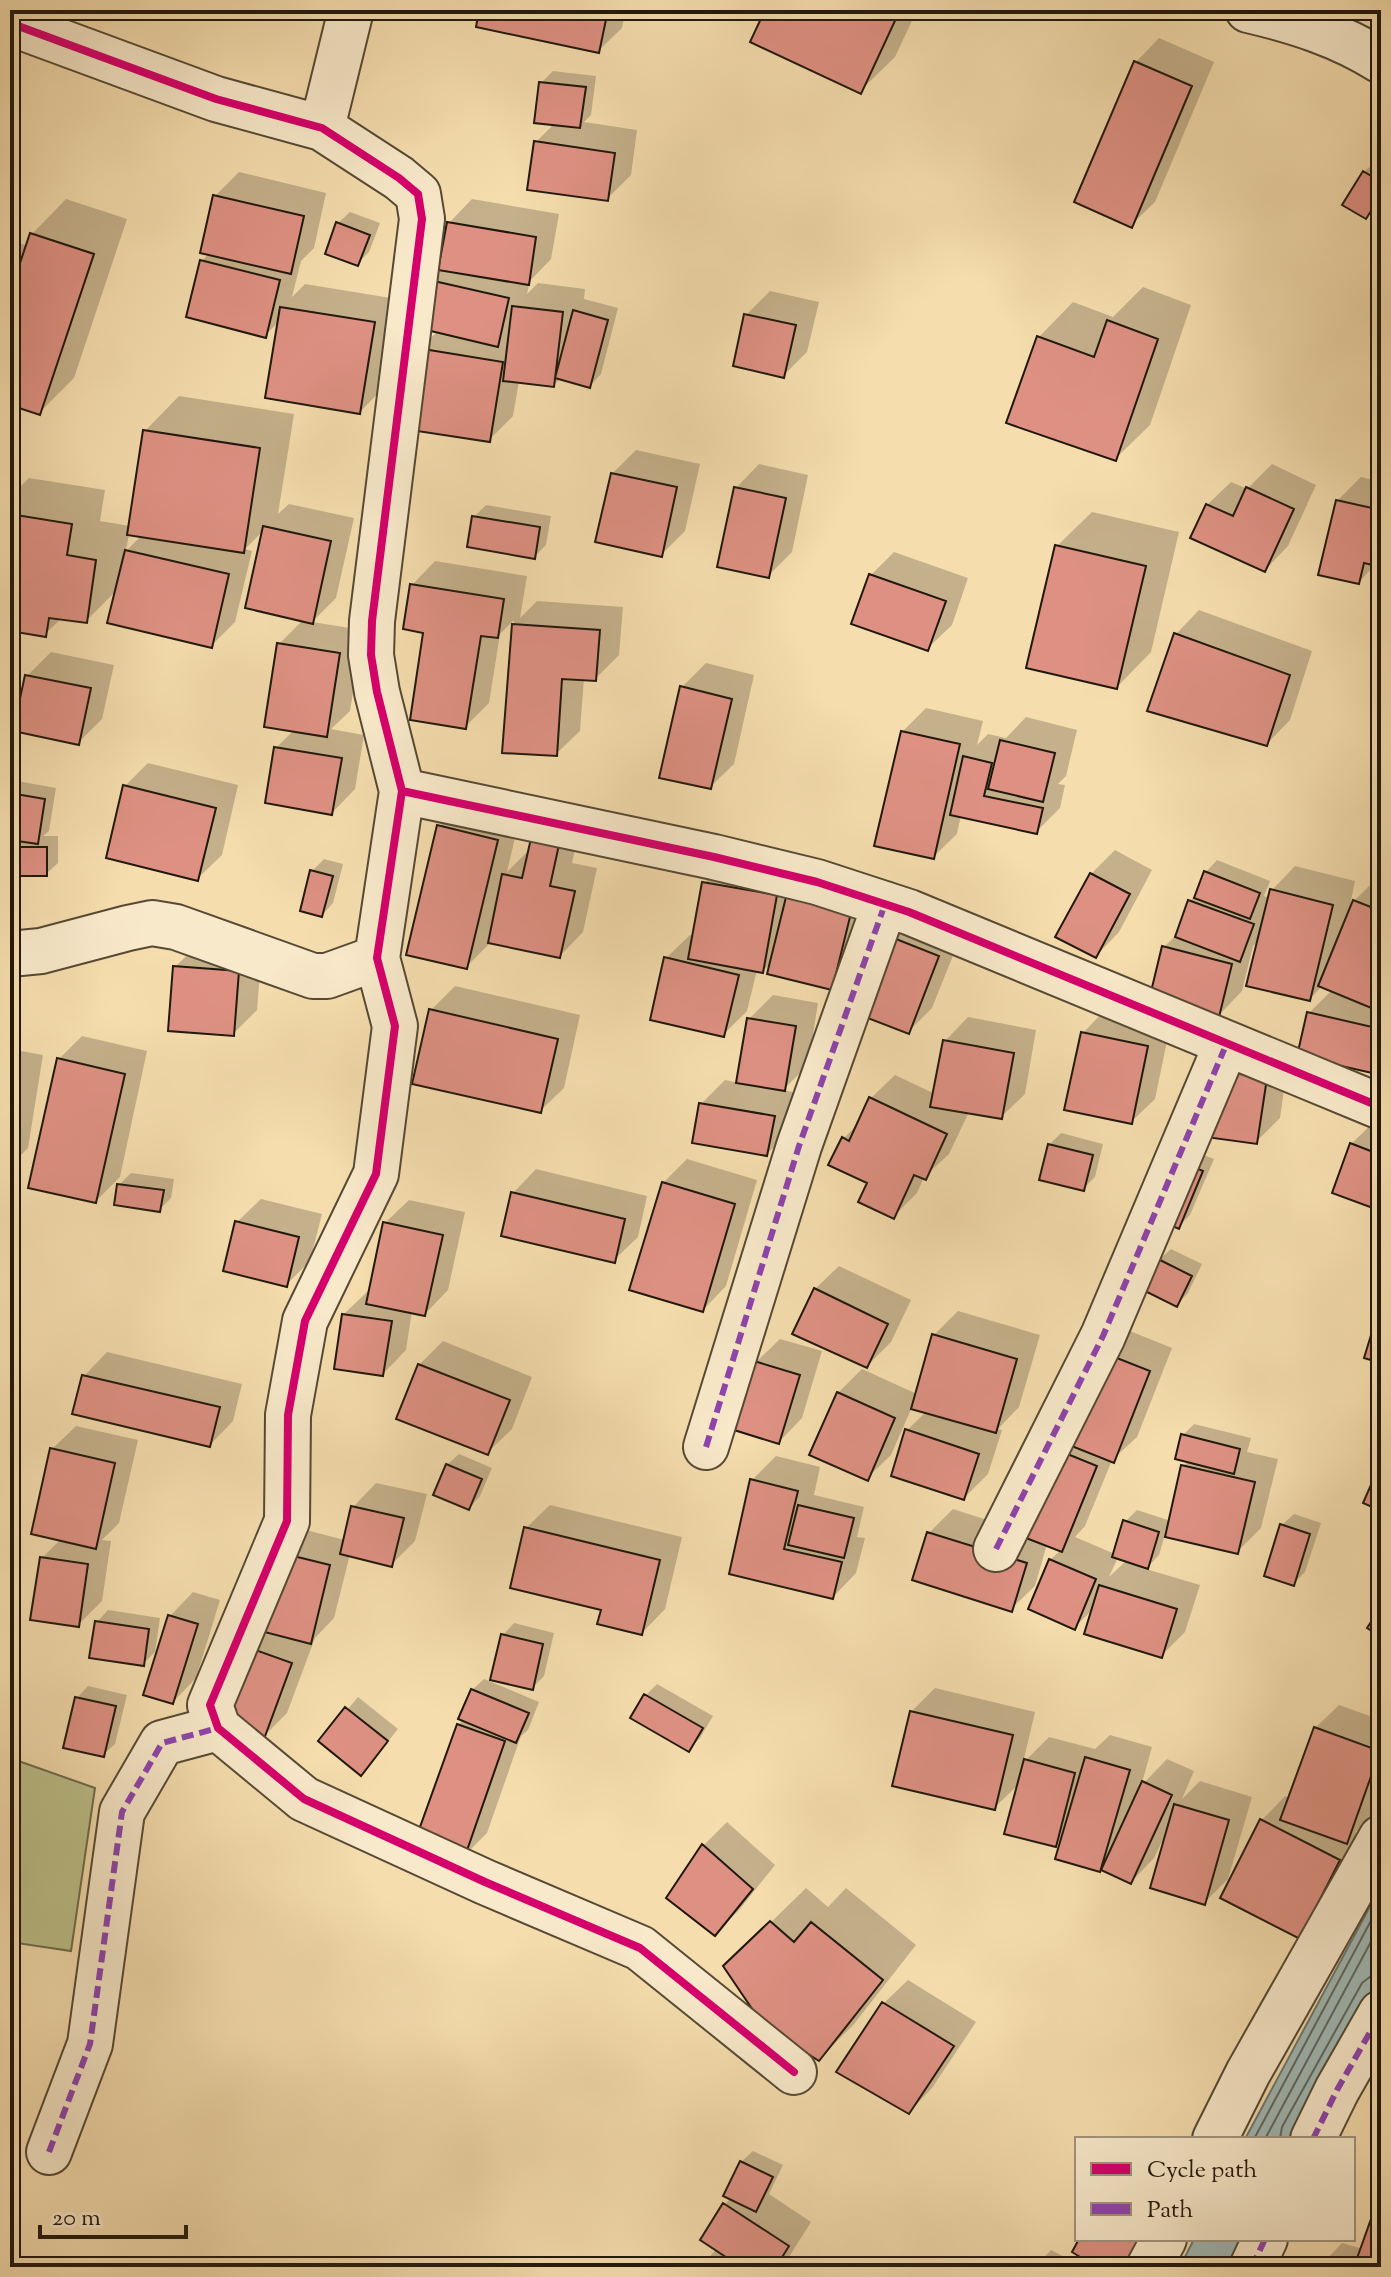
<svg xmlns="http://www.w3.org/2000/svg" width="1391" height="2277" font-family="'Sorts Mill Goudy',serif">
<rect width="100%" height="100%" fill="#f5ddae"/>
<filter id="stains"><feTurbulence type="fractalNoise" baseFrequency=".0025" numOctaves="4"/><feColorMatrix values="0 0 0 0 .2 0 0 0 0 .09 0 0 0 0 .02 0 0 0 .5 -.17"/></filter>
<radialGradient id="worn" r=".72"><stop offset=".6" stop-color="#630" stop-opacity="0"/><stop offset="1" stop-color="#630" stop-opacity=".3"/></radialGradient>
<path fill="#bcc08a" stroke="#6e6c4c" stroke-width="2" d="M10,1758L95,1788L71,1951L10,1942Z"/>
<path fill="#a0b9b5" stroke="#6d7972" stroke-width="2" d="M1381,1886V1986L1296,2139H1245Z
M1194,2239H1241L1226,2267H1180Z"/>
<path fill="#0003" fill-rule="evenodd" d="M481,10H626L622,28L598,51Z
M767,10H917L895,57L860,91Z
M1159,38L1214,62L1155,202L1131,225L1136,62Z
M553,71L596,76L591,115L584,122L637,130L631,175L607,199L536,142L555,123L541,83Z
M1376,161L1381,164V199L1365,217L1364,172Z
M239,172L326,193L314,248L301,261L292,297L305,284L397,299L383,388L360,412L280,321L265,335L202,261L209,253L215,196Z
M66,199L127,219L74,378L40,412L10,402V240L28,246L32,234Z
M472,199L559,214L551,259L530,281L527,294L538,283L585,289L584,299L618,308L601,374L590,386L561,378L554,385L519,381L513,416L489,440L419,349L438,331L427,280L441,266L449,223Z
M350,212L380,223L369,252L357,264L338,223Z
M1143,287L1191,305L1150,425L1115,459L1039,337L1073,302L1113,317Z
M770,291L819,302L807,352L784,375L746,315Z
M179,396L294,414L278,514L289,504L354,518L336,598L312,622L363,630L350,711L331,729L364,735L355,789L332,813L276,748L294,730L279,644L304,619L264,530L245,549L252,551L235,622L211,646L117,590L86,621L62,618L45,634L10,629V497L29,478L105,490L100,521L130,526L145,431ZM129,534L141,536L126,551Z
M636,450L700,464L685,531L661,555L612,474Z
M759,464L808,475L792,552L769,575L736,488Z
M1272,464L1316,485L1288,546L1265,570L1207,505L1231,482L1247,489Z
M1361,477L1381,482V565L1376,564L1359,582L1337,501Z
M486,505L551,516L546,545L534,557L474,517Z
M1092,512L1179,532L1151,652L1117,687L1057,546Z
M894,552L968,578L952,625L928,648L871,575Z
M435,561L527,576L520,618L537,601L623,607L619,655L595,679L584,678L580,731L556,754L504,751L514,620L500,634L489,703L465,727L426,631L412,585Z
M1199,610L1312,651L1290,720L1267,744L1176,634Z
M51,652L114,665L102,719L79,742L27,676Z
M706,663L754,675L734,764L710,787L682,687Z
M926,708L983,721L977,745L988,734L1006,738L1026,717L1077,730L1066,776L1058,784L1065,785L1060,808L1036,832L961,815L957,834L933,857L902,732Z
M148,763L238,785L222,855L198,878L125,786Z
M17,781L56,788L49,831L43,836H58V863L46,874H10V788Z
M463,803L520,816L507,872L528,851L530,852L582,817L572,863L597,868L583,932L560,956L490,943L466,967L439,827Z
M1115,850L1152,870L1119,932L1096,956L1091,874Z
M324,859L343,864L333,903L322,915L312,871Z
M728,859L874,890L832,988L772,962L763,971L757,970L747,1011L723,1035L666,958L690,935L694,936L704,883Z
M1217,860L1270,881L1264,896L1270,898L1272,890L1295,866L1355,881L1350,905L1378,877L1381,878V1073L1309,1013L1332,990L1322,986L1310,999L1259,940L1253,946L1242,991L1219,1015L1164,947L1178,933L1190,901L1197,894L1206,872Z
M916,915L962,933L932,1008L908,1032L892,938Z
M199,943L262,948L257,1010L233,1034L175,967Z
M455,986L580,1015L564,1088L540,1111L431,1010Z
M773,995L818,1003L808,1065L783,1090L798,1093L790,1130L767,1154L701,1104L725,1080L739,1083L749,1019Z
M1106,1009L1171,1022L1155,1099L1131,1122L1083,1033Z
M968,1017L1036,1030L1025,1094L1001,1117L969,1112L949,1154L924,1177L917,1193L894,1216L869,1182L844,1138L861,1121L871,1098L895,1075L935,1094L945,1041Z
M82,1036L147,1051L120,1177L96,1201L59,1059Z
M10,1049L43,1055L28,1148L10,1166Z
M1289,1054L1280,1118L1256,1142L1195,1068Z
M1375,1121L1381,1123V1209L1351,1144Z
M1061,1133L1103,1144L1095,1177L1084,1188L1049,1145Z
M1178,1145L1214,1159L1190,1215L1179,1226Z
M687,1159L757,1180L726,1286L703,1310L663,1183Z
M536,1169L647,1196L638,1237L614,1260L513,1193Z
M131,1173L174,1179L171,1198L160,1209L119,1185Z
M261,1199L322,1214L310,1261L287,1284L237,1222Z
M409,1200L465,1212L448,1290L425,1314L412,1311L406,1350L383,1374L344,1314L368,1291H371L385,1223Z
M1171,1249L1202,1264L1188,1293L1177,1304L1159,1260Z
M839,1266L911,1300L891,1342L867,1366L815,1289Z
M958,1311L1040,1335L1019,1407L998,1429L1002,1430L988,1474L964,1498L907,1430L927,1411L912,1407L891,1455L867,1478L838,1393L862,1369L917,1394L934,1335Z
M1120,1327L1172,1348L1137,1437L1112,1460L1085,1526L1075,1537L1115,1554L1125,1522L1137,1510L1171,1521L1183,1466L1189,1461L1183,1435L1194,1424L1251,1438L1247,1452L1278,1459L1261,1528L1237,1552L1165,1535L1159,1555L1146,1569L1200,1585L1185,1632L1161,1656L1094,1608L1075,1627L1050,1560L1061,1550L1047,1544L1035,1586L1011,1609L929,1533L953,1509L1006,1526ZM1118,1557L1127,1560L1109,1577Z
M780,1339L822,1351L802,1418L779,1442L756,1362Z
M443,1341L532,1377L512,1429L488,1452L419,1365Z
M107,1352L242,1384L233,1421L210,1445L84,1376Z
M76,1426L138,1440L119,1523L102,1540L111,1541L102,1601L78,1625L42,1558L61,1539L52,1449Z
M459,1454L492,1468L480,1496L469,1508L447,1465Z
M776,1456L820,1467L814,1495L864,1507L857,1537L865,1538L856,1573L833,1597L731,1572L752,1480Z
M376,1483L427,1494L415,1541L392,1564L350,1554L334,1618L315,1638L287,1713L263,1737L248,1648L266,1630L294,1527L345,1540L353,1507Z
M550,1505L682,1537L665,1609L642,1633L603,1608L526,1528Z
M1294,1514L1321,1523L1305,1572L1293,1584L1282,1525Z
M193,1592L220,1600L196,1678L173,1702L170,1616Z
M108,1610L160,1618L155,1652L143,1664L97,1622Z
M514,1623L554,1633L544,1676L532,1688L503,1635Z
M484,1679L539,1702L528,1730L521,1736L487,1833L463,1857L458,1725L464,1719L472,1690Z
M657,1684L713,1716L700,1738L689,1749L645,1696Z
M88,1686L127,1695L115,1744L103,1755L77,1698Z
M935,1688L1035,1712L1023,1763L1049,1737L1095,1749L1110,1735L1152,1747L1141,1786L1167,1759L1194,1771L1182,1799L1200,1781L1252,1797L1228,1879L1204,1903L1165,1835L1154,1858L1131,1882L1101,1868L1099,1870L1064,1837L1055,1845L1020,1783L994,1808L911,1712Z
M358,1697L398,1729L372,1761L321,1741Z
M1339,1705L1381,1720V1787L1370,1818L1355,1832L1362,1836L1300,1936L1262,1820L1285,1796L1290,1799L1315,1728Z
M727,1822L775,1865L739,1910L715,1934L669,1897L704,1845Z
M806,1888L828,1907L846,1888L916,1945L854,2024L819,2059L726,1966Z
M908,1980L976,2022L932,2088L909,2112L884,2003Z
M753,2151L783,2165L769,2194L811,2222L789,2257L779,2267H701L703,2263L717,2249L725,2204L731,2198L741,2162Z
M1381,2212V2267H1319L1342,2243L1363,2249L1373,2220Z
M1051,2250L1084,2267H1035Z"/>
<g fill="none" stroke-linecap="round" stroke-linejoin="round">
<path stroke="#606861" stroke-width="2" d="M1254,2139L1381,1902
M1265,2139L1381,1923
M1280,2139L1282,2127L1362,1983L1371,1976L1381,1974"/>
</g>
<path fill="#de9183" stroke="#21180d" stroke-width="2" d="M479,10H608L599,53L476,27Z
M765,10H900L861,94L750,42Z
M1134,61L1192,86L1132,228L1074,202Z
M539,82L586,87L580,128L534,123Z
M534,141L615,153L608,201L527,190Z
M1363,171L1381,182V195L1366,219L1342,205Z
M213,195L304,216L291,274L200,253Z
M336,222L370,235L358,266L325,254Z
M447,222L536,237L529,285L438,270Z
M30,233L94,254L40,415L10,405V286L12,287Z
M200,260L280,280L266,338L186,317Z
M425,279L509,298L498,347L414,327Z
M512,306L563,312L554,387L503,381Z
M280,307L375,322L360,414L265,398Z
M573,310L608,320L590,388L555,378Z
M744,314L796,325L784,378L733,366Z
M1107,320L1158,339L1116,461L1006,423L1037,336L1094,357Z
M417,348L503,362L490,442L404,429Z
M143,430L260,448L244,553L127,535Z
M611,473L677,487L662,557L595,542Z
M734,487L786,498L769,578L717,567Z
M1246,487L1294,509L1265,572L1190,538L1206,504L1233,516Z
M1336,500L1381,510V567L1364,563L1359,584L1318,575Z
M10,514L72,524L67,555L96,560L87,623L49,618L46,637L10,631Z
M472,516L540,527L535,559L467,547Z
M263,526L331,541L313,624L245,608Z
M1055,545L1146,566L1117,689L1026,668Z
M125,550L229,574L212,648L107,623Z
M869,574L946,601L928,651L851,624Z
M410,584L504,599L498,638L481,636L466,729L410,720L423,633L403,629Z
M512,624L600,630L596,681L562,679L557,756L502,753Z
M1174,633L1290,675L1267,746L1147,711Z
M277,643L340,653L327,737L264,727Z
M25,675L91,688L79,745L13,731Z
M680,686L732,699L711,789L659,778Z
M901,731L960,744L934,859L874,846Z
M1000,740L1055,753L1043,802L988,789Z
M274,747L342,758L332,815L265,803Z
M963,756L992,763L984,796L1043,808L1037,834L950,815Z
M123,785L216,808L198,881L106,858Z
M10,793L45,799L38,844L10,840Z
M437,825L498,840L467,969L406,955Z
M532,834L560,840L550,886L575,891L560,958L488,943L502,874L522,878Z
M10,847H47V876H10Z
M310,870L333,876L322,917L300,911Z
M1204,871L1260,893L1250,919L1194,898Z
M1090,873L1130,894L1096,958L1055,937Z
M702,882L777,895L763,973L688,959Z
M1270,889L1333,905L1310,1001L1246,986Z
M786,897L851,913L832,990L767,974Z
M1188,900L1254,924L1240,962L1175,937Z
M1353,900L1381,911V1012L1318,986Z
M891,937L939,956L909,1034L860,1015Z
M1162,946L1232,964L1219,1017L1149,1000Z
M664,957L739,975L724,1037L650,1020Z
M173,966L239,971L234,1036L168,1031Z
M429,1009L558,1039L541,1113L412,1084Z
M1307,1012L1381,1029V1075L1297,1056Z
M747,1018L796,1026L785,1091L736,1083Z
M1081,1032L1148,1046L1132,1124L1064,1110Z
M943,1040L1014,1053L1002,1119L930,1107Z
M57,1058L125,1074L96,1203L28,1188Z
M1193,1067L1267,1078L1257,1144L1184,1134Z
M10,1076L20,1078L10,1142Z
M869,1097L947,1134L926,1180L914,1175L894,1219L858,1202L867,1183L828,1165L842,1137L849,1141Z
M699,1103L775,1116L767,1156L692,1143Z
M1350,1143L1381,1155V1211L1332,1193Z
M1048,1144L1093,1155L1084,1191L1039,1180Z
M1165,1155L1203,1171L1179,1229L1141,1212Z
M662,1182L735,1204L703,1312L629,1290Z
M117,1184L164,1190L160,1212L114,1205Z
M511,1192L625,1219L615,1263L501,1236Z
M235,1221L299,1237L287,1287L223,1271Z
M383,1222L443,1235L425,1316L366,1304Z
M1158,1259L1192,1276L1177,1307L1143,1290Z
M814,1288L888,1324L867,1368L792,1334Z
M1379,1309H1381V1363L1364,1358Z
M342,1314L392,1321L383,1376L334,1369Z
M932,1334L1017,1359L996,1433L911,1409Z
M1094,1349L1150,1371L1114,1463L1059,1441Z
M754,1361L800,1375L779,1444L734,1430Z
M418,1364L510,1400L488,1455L396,1419Z
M82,1375L220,1407L210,1447L72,1414Z
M837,1392L895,1418L868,1481L809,1455Z
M905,1429L979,1454L964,1500L891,1476Z
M1181,1434L1240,1449L1234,1474L1175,1459Z
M1038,1442L1097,1466L1062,1552L1003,1529Z
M50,1448L115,1463L96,1549L31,1534Z
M1381,1462V1511L1363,1503Z
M446,1464L482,1479L469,1510L433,1495Z
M1181,1465L1255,1482L1238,1554L1165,1537Z
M750,1479L798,1491L784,1549L842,1562L833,1599L729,1574Z
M798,1505L854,1518L844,1558L788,1545Z
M351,1506L404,1518L392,1567L340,1554Z
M1123,1520L1159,1532L1148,1569L1112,1557Z
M1280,1524L1310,1534L1294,1586L1264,1576Z
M524,1527L660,1560L642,1635L597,1624L601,1610L510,1588Z
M927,1532L1027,1563L1012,1612L912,1580Z
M269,1550L330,1565L311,1644L249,1628Z
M40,1557L88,1564L79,1627L30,1620Z
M1049,1559L1096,1579L1075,1630L1028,1609Z
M1099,1585L1177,1609L1162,1658L1084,1634Z
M1381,1607V1637L1367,1628Z
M168,1615L198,1624L173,1704L143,1695Z
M95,1621L149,1629L144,1666L89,1658Z
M501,1634L543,1644L533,1690L490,1680Z
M247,1647L292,1663L264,1739L219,1722Z
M471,1689L529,1713L516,1743L458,1719Z
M644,1694L703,1728L689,1752L630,1718Z
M75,1697L116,1706L104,1757L63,1748Z
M345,1707L388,1741L361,1776L318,1741Z
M910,1711L1013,1735L995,1810L892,1786Z
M457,1724L505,1741L464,1859L415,1841Z
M1314,1727L1380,1751L1347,1844L1280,1820Z
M1085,1757L1130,1770L1100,1872L1055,1859Z
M1024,1759L1075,1773L1056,1847L1004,1834Z
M1142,1781L1172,1795L1131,1884L1101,1870Z
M1174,1804L1229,1820L1205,1905L1150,1888Z
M1260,1819L1340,1860L1300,1939L1220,1898Z
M702,1844L753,1889L715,1936L666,1898Z
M770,1921L794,1942L811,1922L883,1980L819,2061L763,2025L723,1966Z
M882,2002L954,2046L909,2114L836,2072Z
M740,2161L773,2177L756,2212L723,2196Z
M723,2203L789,2246L776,2267H741L700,2240Z
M1371,2219L1381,2222V2267H1374L1356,2261Z
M1079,2239H1153L1136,2267H1096L1072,2252Z"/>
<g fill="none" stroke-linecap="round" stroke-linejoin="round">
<g stroke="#564935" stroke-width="48">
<path id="street" d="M1248,10C1295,21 1340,35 1381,61
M10,23L216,99L322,128L399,178L418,194L422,219L372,621L371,655L377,692L402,791L377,958L395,1026L376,1174L305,1321L288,1415L287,1521L210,1705L218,1728L304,1799L485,1882L640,1948L794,2072
M322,128L351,10
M402,791L714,857L817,882L909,912L1381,1107
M10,954L41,951L128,928L152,923L176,927L313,976H327L377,958
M706,1447L799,1146L885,904
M996,1549L1103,1336L1226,1045
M1215,2139L1248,2073L1381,1838
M1313,2139L1337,2090L1381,2013
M49,2152L90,2044L122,1812L162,1743L218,1728
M1149,2267L1164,2239
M1252,2267L1265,2239"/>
</g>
<use href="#street" stroke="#f8e9ca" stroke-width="44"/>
<path stroke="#8e44ad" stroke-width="6" stroke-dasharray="12 6" stroke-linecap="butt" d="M706,1447L799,1146L885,904
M996,1549L1103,1336L1226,1045
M1313,2139L1337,2090L1381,2013
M49,2152L90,2044L122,1812L162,1743L218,1728
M1252,2267L1265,2239"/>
<g stroke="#f8e9ca" stroke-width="13">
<path id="cycleway" d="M10,23L216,99L322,128L399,178L418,194L422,219L372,621L371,655L377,692L402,791L377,958L395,1026L376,1174L305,1321L288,1415L287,1521L210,1705L218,1728L304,1799L485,1882L640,1948L794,2072
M402,791L714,857L817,882L909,912L1381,1107"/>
</g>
<use href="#cycleway" stroke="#d6006c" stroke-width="8"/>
</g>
<rect width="1391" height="2277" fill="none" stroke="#f5ddae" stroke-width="40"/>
<rect x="12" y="12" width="1367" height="2253" fill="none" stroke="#21180d" stroke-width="4"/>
<rect x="20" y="20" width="1351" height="2237" fill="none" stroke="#21180d" stroke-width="2"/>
<rect x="1075" y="2137" width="280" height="104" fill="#f8e9ca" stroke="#a2957e" stroke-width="2"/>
<rect x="1091" y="2163" width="40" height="12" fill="#d6006c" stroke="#a2957e" stroke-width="2"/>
<text x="1147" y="2177" font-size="24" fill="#21180d">Cycle path</text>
<rect x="1091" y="2203" width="40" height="12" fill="#8e44ad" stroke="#a2957e" stroke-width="2"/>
<text x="1147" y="2217" font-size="24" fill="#21180d">Path</text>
<path d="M40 2225v12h146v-12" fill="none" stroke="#21180d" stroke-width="4"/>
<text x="52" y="2225" font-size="24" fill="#21180d" stroke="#f8e9ca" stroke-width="6" paint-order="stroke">20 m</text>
<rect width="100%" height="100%" filter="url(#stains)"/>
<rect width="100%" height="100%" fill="url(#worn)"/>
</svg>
